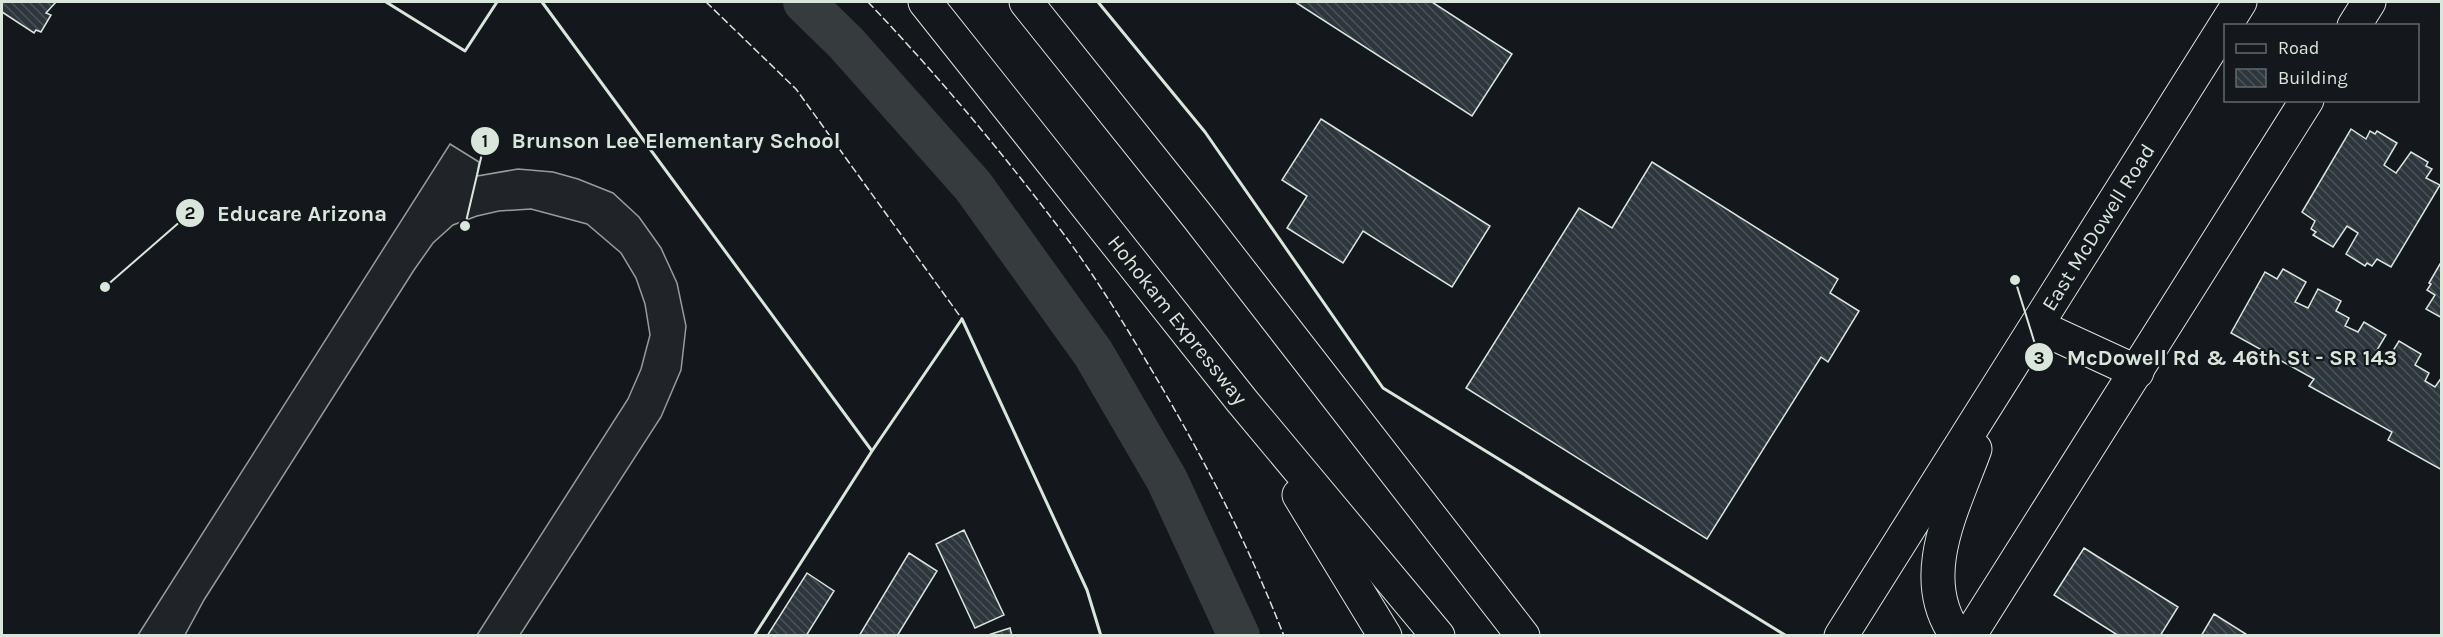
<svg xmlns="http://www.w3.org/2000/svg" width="2443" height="637" font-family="Karla,sans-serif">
<defs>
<pattern id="building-back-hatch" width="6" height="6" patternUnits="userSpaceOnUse" patternTransform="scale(1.5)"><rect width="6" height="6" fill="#2c363c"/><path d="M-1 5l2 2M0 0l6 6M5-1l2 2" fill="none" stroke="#4a5358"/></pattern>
</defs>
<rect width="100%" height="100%" fill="#14181c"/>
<path fill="#202428" stroke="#939e99" stroke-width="1.5" d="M450,144L479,162L477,176L518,169L553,172L578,179L613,193L639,217L661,248L677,283L686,326L681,370L661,417L520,635H477L628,399L641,369L650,335L645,304L636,278L621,253L587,224L531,209L499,211L477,216L453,225L433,243L414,270L204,600L185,635H138Z"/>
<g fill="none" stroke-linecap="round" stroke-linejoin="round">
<path stroke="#363b3e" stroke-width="42" d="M804,2L846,43L973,186L1093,353L1167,480L1239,636"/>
</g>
<path fill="url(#building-back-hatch)" stroke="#d8e6dc" stroke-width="1.5" d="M2,2H56L46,13L51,15L41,32L36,30L34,33L2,12Z
M1295,2H1432L1512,54L1472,116Z
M1321,119L1490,226L1452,287L1363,231L1343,263L1287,228L1307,196L1282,180Z
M2351,129L2366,139L2370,131L2375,134L2377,131L2397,143L2384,165L2396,173L2411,152L2428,162L2426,166L2432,169L2426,178L2440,185L2391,267L2377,259L2372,266L2367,263L2365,266L2346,254L2358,233L2347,226L2333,247L2313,235L2316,232L2311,229L2315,221L2302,212Z
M1652,162L1838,279L1830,293L1859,311L1828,362L1821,357L1707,539L1466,388L1579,208L1612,228Z
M2440,264L2442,265V318L2426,309L2435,295L2427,290L2431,284L2429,283Z
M2283,269L2306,282L2295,302L2308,308L2318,289L2341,301L2336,311L2349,318L2345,326L2358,332L2364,322L2386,335L2374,355L2386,362L2399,341L2421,354L2415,365L2429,373L2425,381L2435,387L2442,377V470L2388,440L2392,432L2309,386L2314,379L2231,333L2265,272L2277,279Z
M964,530L1004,615L975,628L936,544Z
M2084,548L2178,607L2160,636H2119L2054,595Z
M909,553L937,571L897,636H859Z
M807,573L834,591L806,636H767Z
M2214,614L2249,636H2201Z
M1010,628L1012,636H985Z"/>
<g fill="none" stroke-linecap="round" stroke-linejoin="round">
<g stroke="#d8e6dc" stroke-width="35">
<g id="major">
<path d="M2354,26L2369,2"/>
<path d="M2037,326L2137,372"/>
<path id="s1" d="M1841,636L2240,2"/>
<path d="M1957,636C1914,578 1954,507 1975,449"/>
<path d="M1969,636L2307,100"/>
</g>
</g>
<g stroke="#d8e6dc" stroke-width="35">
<g id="highway">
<path id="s2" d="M925,2L1242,401L1438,636"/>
<path d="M1026,2L1198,217L1523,636"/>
<path d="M1299,495L1385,636"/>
</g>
</g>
<use href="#major" stroke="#14181c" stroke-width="33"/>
<use href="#highway" stroke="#14181c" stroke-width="33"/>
<path stroke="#d8e6dc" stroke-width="1.5" stroke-dasharray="8 3" stroke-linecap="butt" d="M706,2L796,89L962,319
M868,2C932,69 997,146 1053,220C1088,265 1119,315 1148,364C1200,451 1247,541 1284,636"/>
<path stroke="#d8e6dc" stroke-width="3" d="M386,2L465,51L497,2
M542,2L872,451
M1098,2L1205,132L1383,388L1785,635
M962,319L1087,590L1101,636
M754,636L872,451L962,319"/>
</g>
<g text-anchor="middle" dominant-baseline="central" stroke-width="4.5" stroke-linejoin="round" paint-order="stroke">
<g font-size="21" fill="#d8e6dc" stroke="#14181c">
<text stroke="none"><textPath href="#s1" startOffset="483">East McDowell Road</textPath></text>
<text stroke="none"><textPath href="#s2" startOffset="406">Hohokam Expressway</textPath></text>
</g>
</g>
<path fill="none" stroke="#d8e6dc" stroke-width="2" d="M465 226L485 141M105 287L190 213M2015 280L2039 357"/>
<g fill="#d8e6dc" stroke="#14181c" stroke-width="2">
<circle cx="465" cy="226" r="6"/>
<circle cx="105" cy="287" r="6"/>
<circle cx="2015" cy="280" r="6"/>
<circle cx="485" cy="141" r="15"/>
<circle cx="190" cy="213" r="15"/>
<circle cx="2039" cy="357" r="15"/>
</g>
<g font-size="18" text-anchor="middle" font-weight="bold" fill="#111">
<text x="485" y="147">1</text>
<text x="190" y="219">2</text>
<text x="2039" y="364">3</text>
</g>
<g font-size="22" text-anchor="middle" font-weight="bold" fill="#d8e6dc" stroke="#14181c" stroke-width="4.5" stroke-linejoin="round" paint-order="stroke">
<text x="676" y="148">Brunson Lee Elementary School</text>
<text x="302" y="221">Educare Arizona</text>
<text x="2232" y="365">McDowell Rd &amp; 46th St - SR 143</text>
</g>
<rect width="2443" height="637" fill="none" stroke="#d8e6dc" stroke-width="6"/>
<rect x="2224" y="24" width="195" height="78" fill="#14181c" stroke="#626a69" stroke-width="1.5"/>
<rect x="2236" y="44" width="30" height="9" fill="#14181c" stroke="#626a69" stroke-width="1.5"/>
<text x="2278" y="54" font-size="18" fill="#d8e6dc">Road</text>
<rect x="2236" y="69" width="30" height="18" fill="url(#building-back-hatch)" stroke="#626a69" stroke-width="1.5"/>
<text x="2278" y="84" font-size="18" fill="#d8e6dc">Building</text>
</svg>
